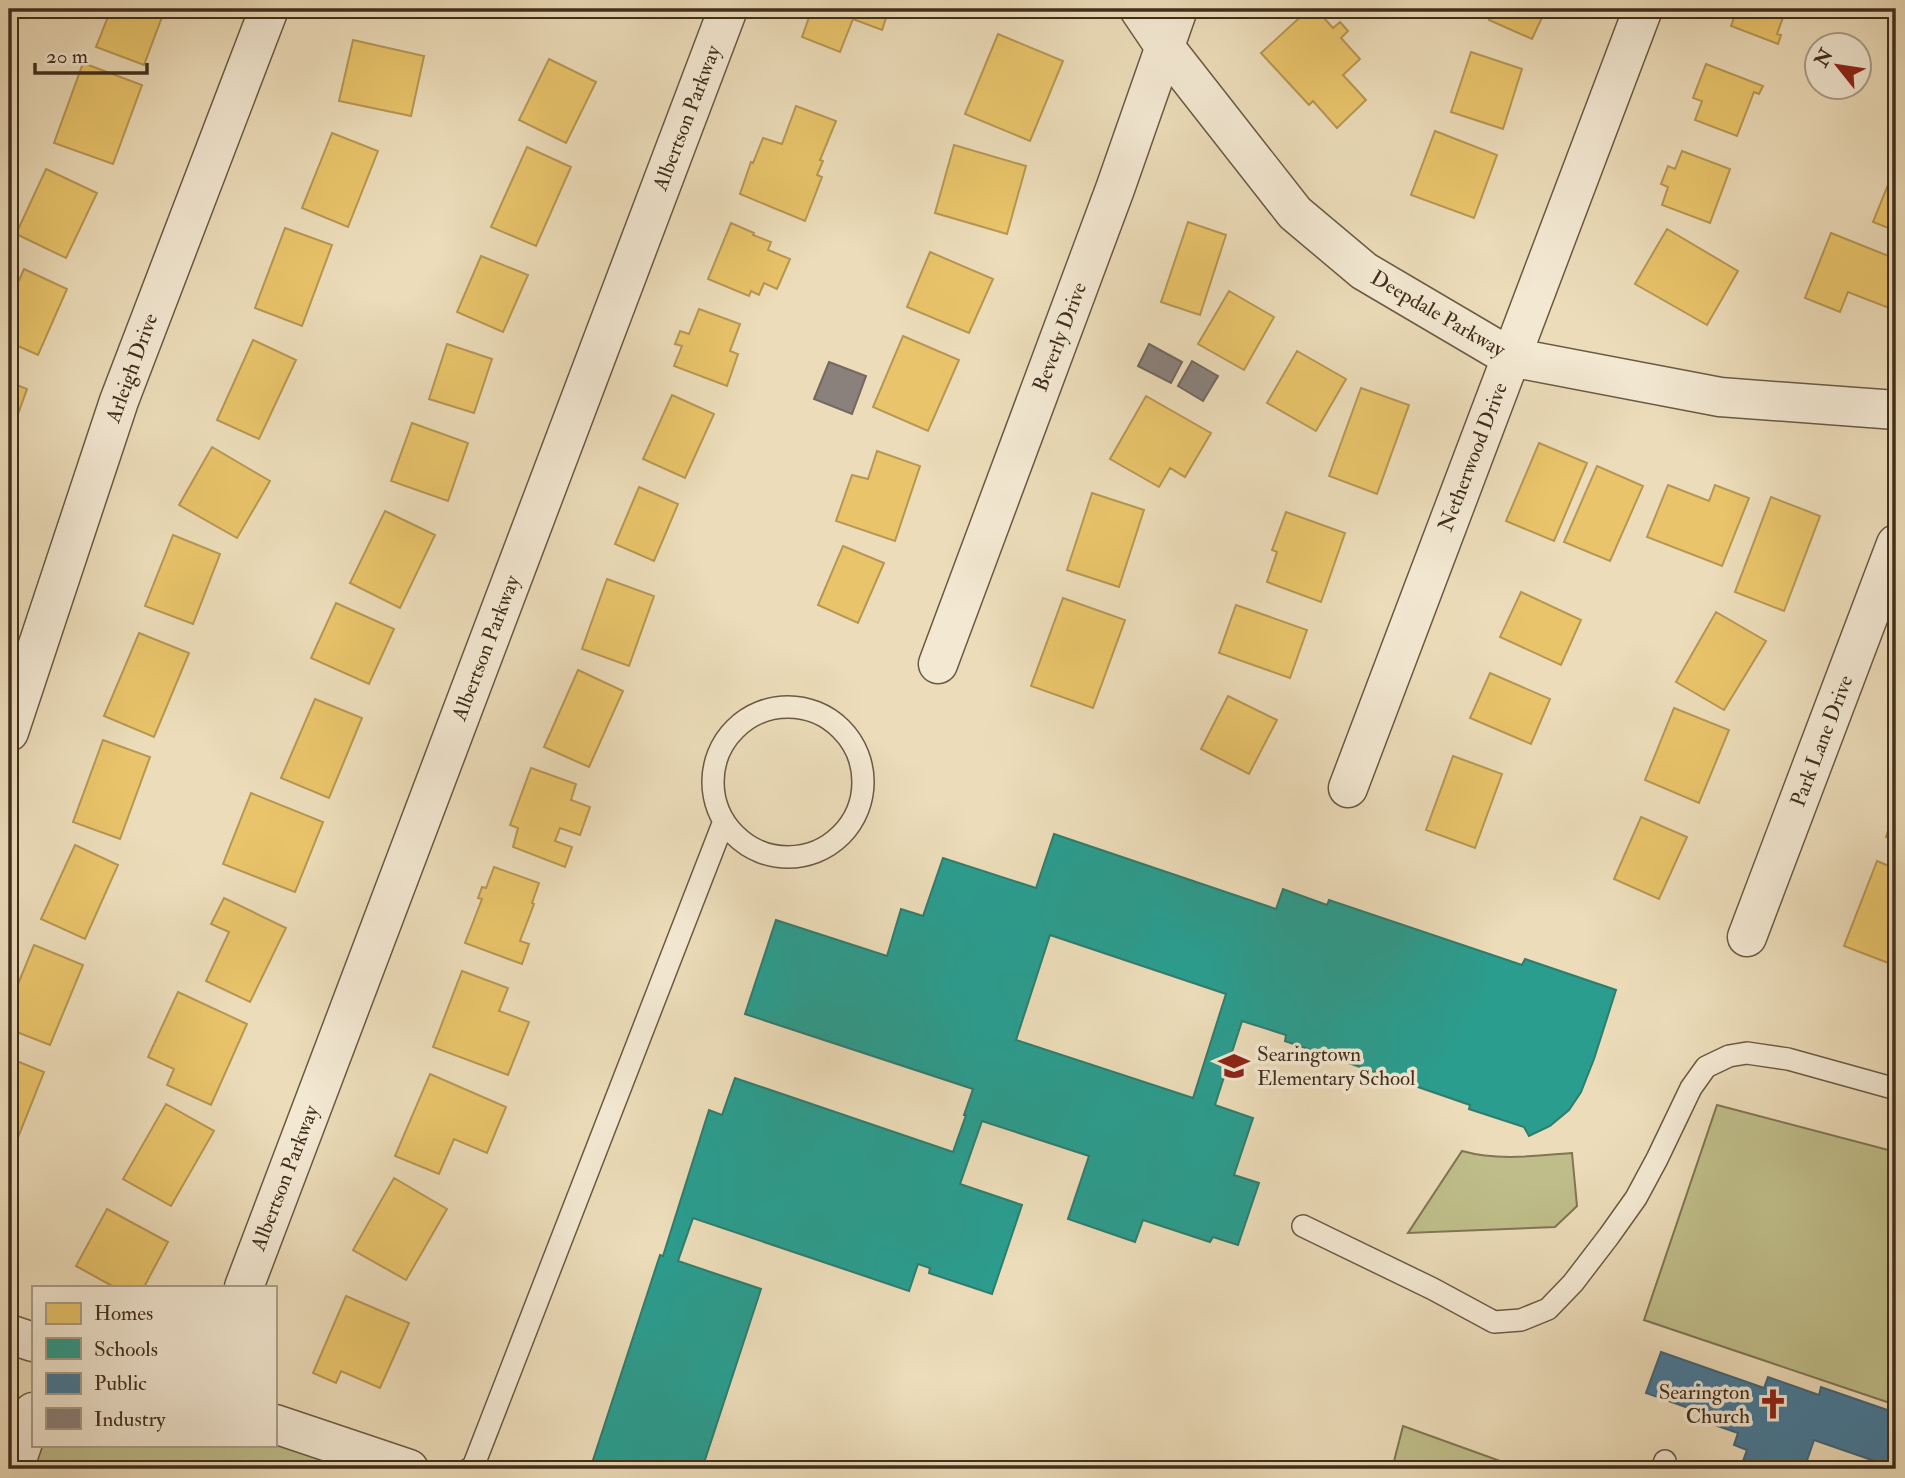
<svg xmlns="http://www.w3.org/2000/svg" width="1905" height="1478" font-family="'IM FELL Double Pica',serif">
<rect width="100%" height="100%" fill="#ecdcb9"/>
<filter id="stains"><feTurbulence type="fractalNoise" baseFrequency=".00286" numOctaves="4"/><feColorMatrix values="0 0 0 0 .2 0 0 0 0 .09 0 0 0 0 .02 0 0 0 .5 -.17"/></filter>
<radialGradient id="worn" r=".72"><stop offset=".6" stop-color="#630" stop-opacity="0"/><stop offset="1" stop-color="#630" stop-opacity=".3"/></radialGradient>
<path fill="#bfbe8a" stroke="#807653" stroke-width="2" d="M1717,1105L1896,1152V1405L1644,1320Z
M1462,1151C1498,1161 1535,1156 1572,1153L1577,1206L1555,1227L1408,1233Z
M275,1424L409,1469H15L33,1445H275Z
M1403,1426L1517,1467L1516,1469H1392Z"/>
<path fill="#e9c46a" stroke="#b69753" stroke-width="2" d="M111,9H165L144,65L96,47Z
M812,9H889L882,30L853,19L840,52L802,37Z
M1309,9H1316L1333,28L1340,22L1348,31L1341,38L1360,59L1343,75L1366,100L1337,128L1313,101L1309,105L1261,53Z
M1494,9H1546L1532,39L1489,20Z
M1737,9H1786L1777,34L1781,35L1778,44L1731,26Z
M998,34L1063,61L1030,141L965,114Z
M353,40L424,56L411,116L339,101Z
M1471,52L1522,69L1503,129L1451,112Z
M549,59L596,82L566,143L519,120Z
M83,63L142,85L113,164L54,143Z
M1706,64L1763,86L1759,94L1754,92L1737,136L1695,120L1702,101L1693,98Z
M796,106L836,121L820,160L823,161L817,175L822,177L805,221L740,194L751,162L753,163L763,138L782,144Z
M1435,131L1497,155L1474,218L1411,195Z
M332,133L378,151L348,227L302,208Z
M954,145L1026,166L1007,234L935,213Z
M527,147L571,167L536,246L491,227Z
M1682,151L1730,169L1710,223L1662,205L1668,187L1661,184L1668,166L1675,169Z
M1896,165V231L1873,222Z
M46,169L97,193L66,258L16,234Z
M1188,222L1226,235L1200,315L1161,302Z
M731,223L754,233L753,235L771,242L768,250L790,259L777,289L764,283L759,295L751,291L749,296L708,279Z
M285,228L332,245L302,326L255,308Z
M1667,229L1738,271L1707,325L1635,284Z
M1831,233L1896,259V288L1889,308L1848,292L1840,312L1805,298Z
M930,252L993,279L969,333L907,307Z
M481,256L528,275L503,332L457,312Z
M24,269L67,289L38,355L9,342V303Z
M1229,291L1274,317L1244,370L1198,344Z
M699,309L740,324L730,351L738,354L727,386L674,366L682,346L675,344L680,331L689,334Z
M903,336L959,360L928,431L873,407Z
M253,340L296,360L259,439L217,420Z
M447,344L492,359L474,413L429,399Z
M1297,351L1346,379L1316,431L1267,403Z
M9,382L27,389L9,439Z
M1361,388L1409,405L1377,494L1329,476Z
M672,395L714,414L685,478L643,459Z
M1146,396L1211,433L1185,477L1170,468L1159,487L1110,459Z
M412,423L468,443L448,501L391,481Z
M1539,443L1587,463L1554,541L1506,521Z
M212,447L270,481L237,538L179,505Z
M877,451L920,466L895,541L836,521L852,475L868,479Z
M1597,466L1643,486L1610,561L1564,542Z
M1668,485L1709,501L1715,485L1749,498L1722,566L1647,537Z
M639,487L678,504L654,561L615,544Z
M1092,493L1144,510L1119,587L1067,570Z
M1771,497L1820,516L1784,611L1735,592Z
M385,511L435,535L400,608L350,583Z
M1286,512L1345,533L1321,602L1267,582L1277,552L1272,550Z
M173,535L220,554L193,624L145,606Z
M843,546L884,563L858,623L818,605Z
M607,579L654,596L629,666L582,649Z
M1521,592L1581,620L1561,665L1500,637Z
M1063,598L1125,620L1093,708L1031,686Z
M336,603L394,629L369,684L311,658Z
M1236,605L1307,630L1290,678L1219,653Z
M1716,612L1766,641L1724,710L1676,682Z
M139,633L189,653L154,737L104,716Z
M578,670L623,691L589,767L544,747Z
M1490,673L1550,699L1531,744L1470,718Z
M1228,696L1277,720L1249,774L1201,749Z
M315,699L362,718L329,798L281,778Z
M1674,708L1729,730L1699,803L1645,780Z
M103,740L150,757L120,839L73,822Z
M1453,756L1502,774L1475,848L1426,830Z
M531,768L576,784L571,800L590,807L580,835L560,828L555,841L572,847L565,867L513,847L518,828L510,825Z
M251,793L323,822L295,892L223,864Z
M1896,806V840L1886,837Z
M1641,817L1687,837L1659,899L1614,879Z
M75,845L118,865L85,939L41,919Z
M1877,861L1896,869V966L1844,946Z
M494,867L539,883L532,903L534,904L520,941L529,944L522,964L465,943L482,899L478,898L482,887L486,888Z
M224,898L286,928L250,1002L206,981L229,932L211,924Z
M34,945L83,965L50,1045L9,1029V1006Z
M462,971L508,988L499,1011L529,1022L508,1075L433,1047Z
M178,992L247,1024L211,1105L167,1085L174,1069L148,1057Z
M9,1058L44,1072L13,1150L9,1149Z
M430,1074L506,1107L487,1153L454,1139L439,1174L395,1156Z
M166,1104L214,1131L171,1206L123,1179Z
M394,1178L447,1209L406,1280L353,1250Z
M107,1209L168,1242L144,1287H114L76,1266Z
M346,1296L409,1323L380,1388L341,1371L336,1383L313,1373Z"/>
<path fill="#2a9d8f" stroke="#317c6c" stroke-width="2" fill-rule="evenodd" d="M1054,834L1276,909L1283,889L1327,905L1329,900L1522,965L1525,959L1616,990L1594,1059L1581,1092L1569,1110L1550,1126L1529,1136L1524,1127L1469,1109L1470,1105L1285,1041L1286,1035L1242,1021L1215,1105L1253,1118L1234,1175L1259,1183L1238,1245L1213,1237L1210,1242L1143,1220L1135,1242L1068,1219L1089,1156L982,1121L960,1184L1022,1205L992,1294L929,1273L930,1268L918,1264L909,1291L693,1218L678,1261L761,1289L702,1469H611L592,1463L660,1255L663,1256L709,1110L722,1115L735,1078L953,1152L966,1115H964L973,1089L745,1014L776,920L887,956L901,909L923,916L943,858L1036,888ZM1050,935L1226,994L1193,1098L1016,1040Z"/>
<path fill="#457b9d" stroke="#446476" stroke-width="2" d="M1661,1352L1764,1388L1768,1377L1819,1395L1821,1387L1896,1413V1453L1894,1452L1889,1466L1814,1440L1804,1469H1740L1747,1450L1734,1445L1738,1433L1709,1423L1711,1416L1646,1393Z"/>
<path fill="#8a817c" stroke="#74685f" stroke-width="2" d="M1149,344L1182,362L1171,383L1138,366Z
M1192,361L1218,376L1203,401L1178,386Z
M829,362L866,376L852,414L814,399Z"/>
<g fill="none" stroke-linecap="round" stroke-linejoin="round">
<g stroke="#6b5a43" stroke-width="24">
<path id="service" d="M713 782a75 75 0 1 1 150 0a75 75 0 1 1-150 0Z
M1303,1226L1433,1289L1494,1322L1521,1320L1548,1309L1573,1283L1609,1236L1636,1198L1657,1159L1691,1088L1706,1067L1729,1056L1747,1053L1788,1059L1896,1089
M469,1469L473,1467L724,821
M1662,1469L1665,1461"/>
</g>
<g stroke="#6b5a43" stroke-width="41">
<path id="minor" d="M1139,9L1164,46L1295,213L1364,271L1510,357L1720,397L1896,410
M938,664L1115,189L1178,9
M9,732L119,401L269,9
M1348,788L1643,9
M1747,937L1896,544
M244,1287L728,9
M9,1334L33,1342
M275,1424L409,1469
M14,1469L33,1412"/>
</g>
<use href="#service" stroke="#f3e8d2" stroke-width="21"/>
<use href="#minor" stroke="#f3e8d2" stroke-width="38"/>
</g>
<defs>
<g id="school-bare" transform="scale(2.415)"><path d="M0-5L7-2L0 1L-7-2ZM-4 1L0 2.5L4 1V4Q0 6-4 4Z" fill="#8f2418" stroke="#f3e8d2" stroke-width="2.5" paint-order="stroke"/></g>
<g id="church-bare" transform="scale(2.415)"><path d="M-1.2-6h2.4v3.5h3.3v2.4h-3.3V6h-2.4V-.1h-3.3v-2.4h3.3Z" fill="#8f2418" stroke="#f3e8d2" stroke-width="2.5" paint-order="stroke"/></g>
</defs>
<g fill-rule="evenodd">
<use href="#school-bare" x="1234" y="1066"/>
<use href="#church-bare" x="1773" y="1404"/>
</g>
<g text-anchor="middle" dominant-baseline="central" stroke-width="7" stroke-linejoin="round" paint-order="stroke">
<g font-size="21" fill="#402e1c" stroke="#f3e8d2">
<text transform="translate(687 118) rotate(-69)">Albertson Parkway</text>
<text transform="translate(1438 314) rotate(30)">Deepdale Parkway</text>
<text transform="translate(1060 337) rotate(-69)">Beverly Drive</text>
<text transform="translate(132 368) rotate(-70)">Arleigh Drive</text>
<text transform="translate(1473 457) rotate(-69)">Netherwood Drive</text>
<text transform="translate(486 648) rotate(-69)">Albertson Parkway</text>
<text transform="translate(1822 741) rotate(-69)">Park Lane Drive</text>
<text transform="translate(285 1178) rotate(-69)">Albertson Parkway</text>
</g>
<g font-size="21" fill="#402e1c" stroke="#f3e8d2" text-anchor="start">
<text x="1257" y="1054">Searingtown<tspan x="1257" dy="24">Elementary School</tspan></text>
<text x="1750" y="1392" text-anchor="end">Searington<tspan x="1750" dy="24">Church</tspan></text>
</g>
</g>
<rect width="1905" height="1478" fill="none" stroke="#ecdcb9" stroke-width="35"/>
<rect x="10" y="10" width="1884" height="1457" fill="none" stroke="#402e1c" stroke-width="3.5"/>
<rect x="18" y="18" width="1870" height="1443" fill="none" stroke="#402e1c" stroke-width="2"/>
<rect x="32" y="1286" width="245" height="161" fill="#f3e8d2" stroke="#ab9e89" stroke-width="2"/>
<rect x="46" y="1303" width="35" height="21" fill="#e9c46a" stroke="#ab9e89" stroke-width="2"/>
<text x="94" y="1320" font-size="21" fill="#402e1c">Homes</text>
<rect x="46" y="1338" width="35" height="21" fill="#2a9d8f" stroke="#ab9e89" stroke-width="2"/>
<text x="94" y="1356" font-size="21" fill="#402e1c">Schools</text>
<rect x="46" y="1373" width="35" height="21" fill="#457b9d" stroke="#ab9e89" stroke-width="2"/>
<text x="94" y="1390" font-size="21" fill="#402e1c">Public</text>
<rect x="46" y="1408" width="35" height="21" fill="#8a817c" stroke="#ab9e89" stroke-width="2"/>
<text x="94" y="1426" font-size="21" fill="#402e1c">Industry</text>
<g transform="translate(1838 66) rotate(300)"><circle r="33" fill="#f3e8d2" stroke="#ab9e89" stroke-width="2"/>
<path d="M0-5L12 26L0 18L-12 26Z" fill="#8f2418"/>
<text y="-10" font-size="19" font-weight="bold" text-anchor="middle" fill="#402e1c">N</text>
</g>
<path d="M35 63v10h112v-10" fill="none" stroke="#402e1c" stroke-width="3.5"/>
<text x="46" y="63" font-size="21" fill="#402e1c" stroke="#f3e8d2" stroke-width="5" paint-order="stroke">20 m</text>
<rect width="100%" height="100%" filter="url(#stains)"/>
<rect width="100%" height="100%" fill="url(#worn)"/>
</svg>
